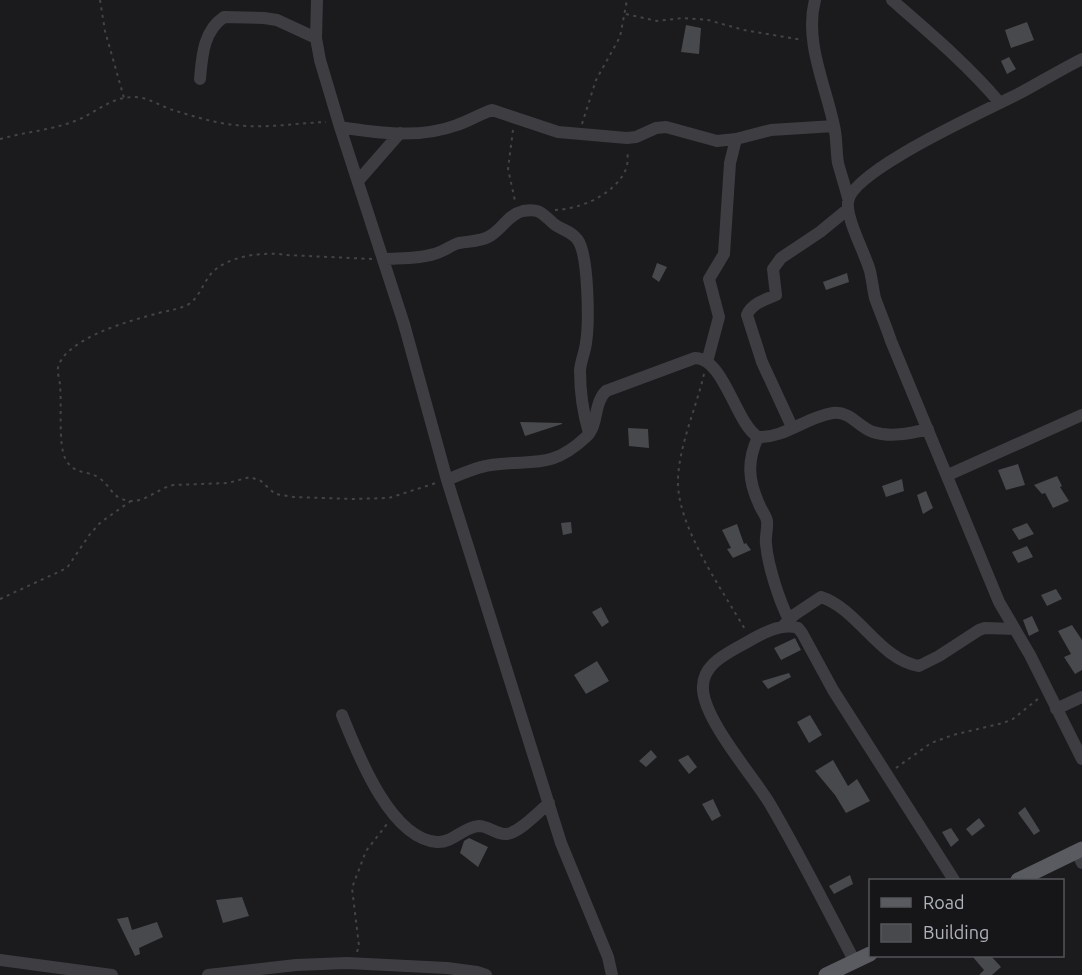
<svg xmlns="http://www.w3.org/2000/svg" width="1082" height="975" font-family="Ubuntu,sans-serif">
<rect width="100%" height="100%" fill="#1b1b1d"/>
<path fill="#48494d" d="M1027,22L1034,40L1011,48L1005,30Z
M686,25L701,28L699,54L681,52Z
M1009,57L1016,69L1007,74L1001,61Z
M657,263L667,267L659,282L652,277Z
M847,273L849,282L826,290L823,282Z
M520,422L562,423V424L525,436Z
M628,428L648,429L649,448L629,446Z
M1018,464L1025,485L1006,490L998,470Z
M1057,476L1062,486L1060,487L1069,501L1053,508L1045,493L1042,494L1034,485Z
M902,479L904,491L886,497L882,486Z
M926,491L933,508L923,514L917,495Z
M571,522L572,533L563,535L561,523Z
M1027,523L1034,534L1019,540L1012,529Z
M737,524L744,544L746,543L751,550L733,558L727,549L731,548L722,530Z
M1027,546L1033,557L1018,563L1012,552Z
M1056,589L1062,599L1047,606L1041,595Z
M601,607L609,622L602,627L592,612Z
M1032,616L1039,631L1029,636L1023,620Z
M1072,625L1082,640V670L1075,674L1064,657L1071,654L1058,631Z
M795,638L801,650L781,660L774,648Z
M597,661L609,681L586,694L574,675Z
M789,673L791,677L768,689L762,681Z
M810,715L822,735L809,743L797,722Z
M651,750L657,757L646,767L639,761Z
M688,755L697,767L689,774L678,760Z
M833,760L848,786L857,779L870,801L846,813L835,795L815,771Z
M713,799L721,816L712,821L702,804Z
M1025,807L1040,831L1034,835L1018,813Z
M979,818L985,826L972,836L966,829Z
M951,828L959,840L951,847L942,832Z
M469,838L488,847L478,867L460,853L464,841Z
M850,875L853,884L834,894L829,886Z
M242,897L249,916L223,923L216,900Z
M128,917L132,930L157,922L163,937L139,948L140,954L135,956L117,919Z
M972,956H991L1001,967L992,975H979L984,970Z"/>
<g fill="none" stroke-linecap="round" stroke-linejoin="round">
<path stroke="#434448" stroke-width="2" stroke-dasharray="3 4.5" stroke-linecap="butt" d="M100,0L105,31L124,98
M626,14L657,21L683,18L708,20L744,30L803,40
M582,124L596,80L620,37L627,0
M513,130L508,169L515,201
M0,139C25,132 51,130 75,121C96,113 110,97 134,97C148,97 160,106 173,110C192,116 215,123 235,125C265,129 296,123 326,122
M555,210C580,209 615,195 626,169C628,163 628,156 627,150
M372,259L286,255C264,251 225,256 210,275C203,284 199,297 189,304C178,310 170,310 159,313C129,321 85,333 64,356C62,359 58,364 58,368C57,373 60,380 60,386C62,404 58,443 65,458C74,476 86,469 99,478C109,484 111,495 122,499C141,507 156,489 173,485L228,483L250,477L261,481L275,494L294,497L351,499L389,498L436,483
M704,374C696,409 677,450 678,485C680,531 723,591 746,631
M0,599L67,568L90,534L101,522L131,501
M896,768L931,743L953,735L1003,723L1013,719L1039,698
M357,952L359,946L352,888L366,851L387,824"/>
<path stroke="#3d3d42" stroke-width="12" d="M317,0L316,38L320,60L340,127L404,324L447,480L561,843L608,957L612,975
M815,0C804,42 826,86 834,126C837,138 836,151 838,163C841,174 845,186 848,198
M892,0C930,33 968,65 1000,103
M1082,59C1062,69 1042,81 1022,92C992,108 851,170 848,202C846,219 865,253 870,271C872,280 873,289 875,298C880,312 886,326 891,341L999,602L1030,655L1082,759
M200,79C202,57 203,31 224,17L264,18L277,20L316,38
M340,127C377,133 420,139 457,125C469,121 480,114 492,110L558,132L627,138L636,137L656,128L666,127L717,141L736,139L771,130L834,126
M358,181L400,133
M384,259C400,258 419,259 434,254C443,252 451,245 459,243C470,241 480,242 490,236C502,229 509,214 523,211C541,208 542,214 554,224C562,230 571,231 577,239C589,253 589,324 586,343C585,352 581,360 580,370C580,391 583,413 589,433
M707,362L719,317L709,279L724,254L730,163L736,139
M792,427L762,362L747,315C751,304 766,299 776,295L773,269L781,258L820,232L848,209
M758,437C747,461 748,480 759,504C761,510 766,515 767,521C768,528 765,536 766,544C768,566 779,600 789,620
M948,475L1082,415
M447,480C461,474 476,467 491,465C533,459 551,470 586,437C599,425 593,404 606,391L695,358C724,358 736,424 758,437C785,438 806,417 833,413C851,411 858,427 873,432C891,438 911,433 928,429
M782,627L794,615L821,597C858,609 880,660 919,666L939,656L979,630L985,628L1015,629
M1056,709L1082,697
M342,715C357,752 390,839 437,842C453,843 463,827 479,826C488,826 496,834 505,834C517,835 540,811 549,803
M1077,852L1082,863
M0,960L112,975
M855,962C827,909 800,855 770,804C753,776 705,721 703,690C701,666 724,655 742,645C758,636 780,622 798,628L802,633L833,690L954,880
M208,975L296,965L347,963L447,968L477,972L486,975"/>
<path stroke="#595b60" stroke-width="15" d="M1018,880L1082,849
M826,975L870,954"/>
</g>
<rect x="869" y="879" width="195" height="78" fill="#161618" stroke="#535559" stroke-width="1.5"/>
<rect x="881" y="898" width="30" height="9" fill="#595b60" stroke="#535559" stroke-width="1.5"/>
<text x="923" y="909" font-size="18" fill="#afb3bb">Road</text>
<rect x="881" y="924" width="30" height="18" fill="#48494d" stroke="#535559" stroke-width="1.5"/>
<text x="923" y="939" font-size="18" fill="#afb3bb">Building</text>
</svg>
